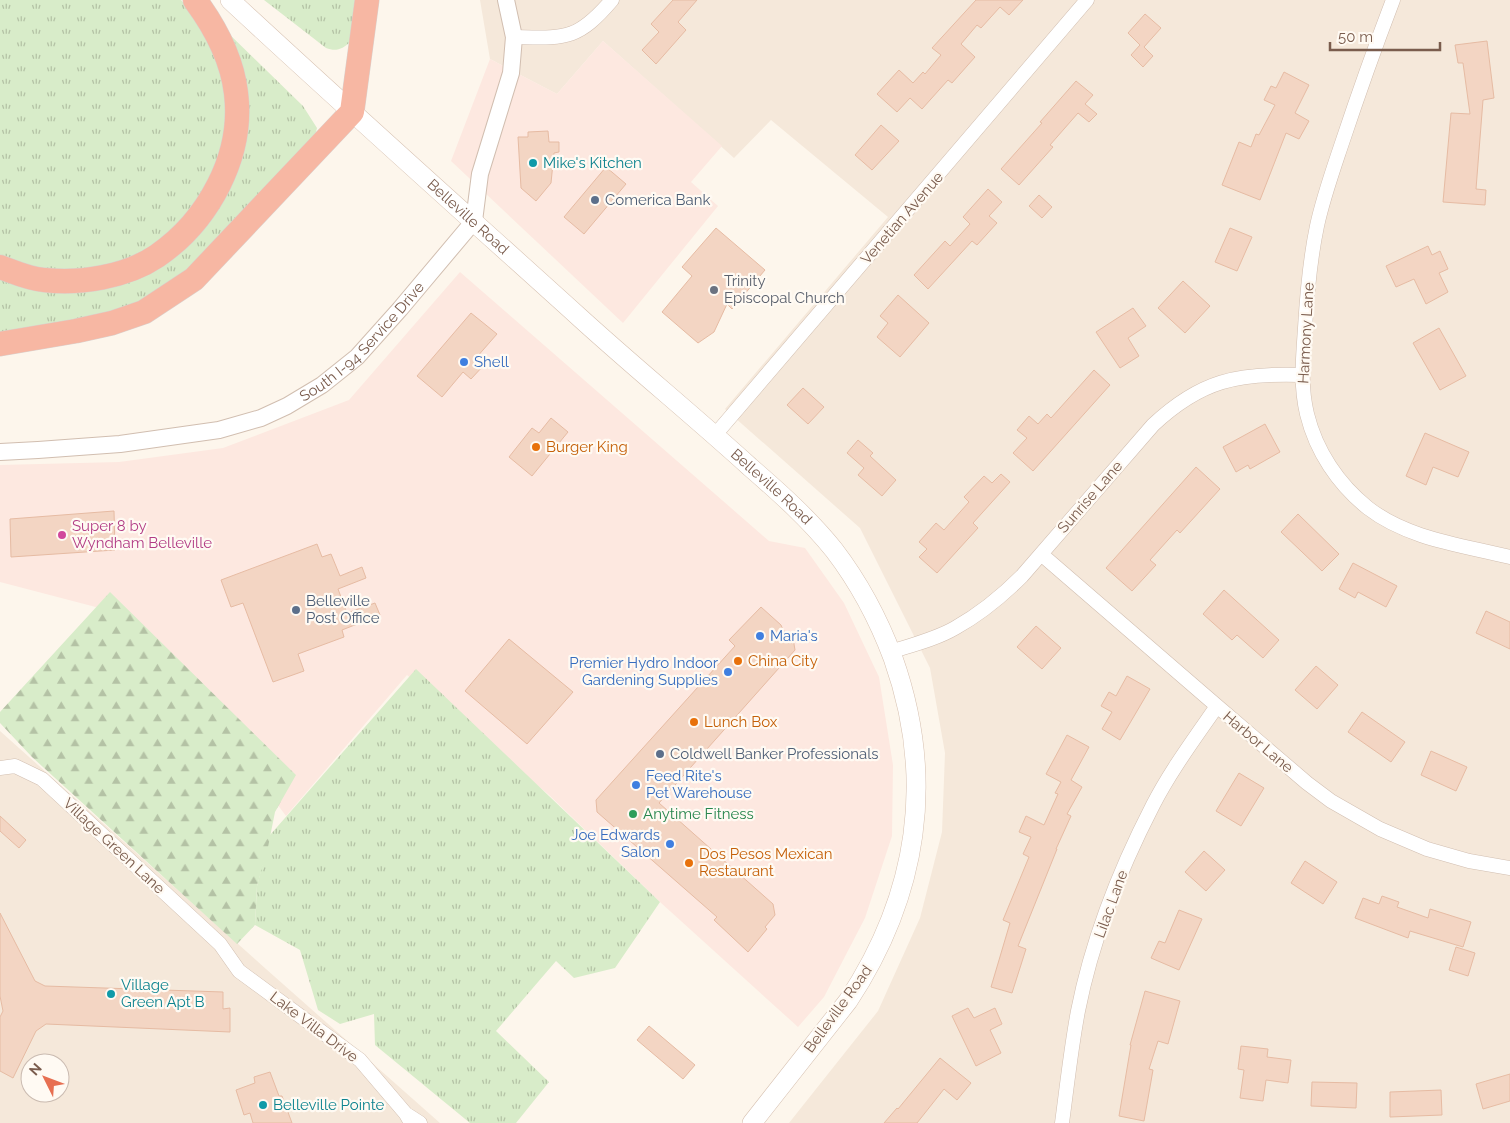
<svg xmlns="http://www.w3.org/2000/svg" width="1510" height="1123" font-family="Raleway,sans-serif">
<defs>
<pattern id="grass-tufts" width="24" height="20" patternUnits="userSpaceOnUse" patternTransform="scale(1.25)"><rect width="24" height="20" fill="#d8ecc9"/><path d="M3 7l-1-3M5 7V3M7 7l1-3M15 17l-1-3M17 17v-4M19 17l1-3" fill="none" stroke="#b4c2a5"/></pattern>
<pattern id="forest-firs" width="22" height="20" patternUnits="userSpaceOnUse" patternTransform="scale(1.25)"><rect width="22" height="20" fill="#d8ecc9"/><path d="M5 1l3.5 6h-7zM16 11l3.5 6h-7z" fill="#b4c2a5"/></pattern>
</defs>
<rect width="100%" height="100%" fill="#fdf6ec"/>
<path fill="#f5e8da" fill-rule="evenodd" d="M480,0H1510V1123H789L878,1011L920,918L942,832L945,753L930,668L860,528L725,409L888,217L771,120L734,158L603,41L557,94L490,59Z
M0,731L266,969L440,1123H0ZM30,1063H60V1093H30Z"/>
<path fill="#fde8e0" d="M603,41L722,146L691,182L718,206L623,323L451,161L490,59L557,94Z
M460,272L769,541L805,548L844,603L879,677L893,765L892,836L865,918L824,997L798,1027L660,902L549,795L407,675L286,816L167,657L111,611L0,582V465L119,462L223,448L349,400Z"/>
<path fill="url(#grass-tufts)" d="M0,0H181L197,18L213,46L227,99V130L206,192L165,238L140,254L115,264L82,272L25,267L0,257Z
M264,0H356L350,42C343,49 336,52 326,48Z
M225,30L303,106L317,128L315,136L200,261L170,287L115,314L0,337V277L131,278L232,179Z
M416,669L660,902L615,968L574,978L556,961L496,1031L549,1082L516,1123H470L375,1045L374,1014L340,1024L318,1010L300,950L255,925L257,886L270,835Z"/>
<path fill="url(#forest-firs)" d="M110,592L296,775L275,812L268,847L257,886L255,925L237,944L32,757L0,723V712Z"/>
<path fill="#f3d5c3" stroke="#e6bba3" d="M673,0H697L678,22L686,30L656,64L642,50L659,32L651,24Z
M976,0H1023L1009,15L1000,7L981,28L977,25L961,44L975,57L952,83L948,80L922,109L910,98L897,112L877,94L899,70L913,83L923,72L925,74L941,55L932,48Z
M1145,14L1161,28L1144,47L1153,56L1143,67L1131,55L1140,45L1128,33Z
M1487,41L1494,98L1483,100L1476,189L1486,190L1485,205L1443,202L1451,113L1470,114L1463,63H1458L1455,45Z
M1284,72L1309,85L1295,113L1309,121L1299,139L1286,133L1260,200L1222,185L1239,142L1251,147L1256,134L1259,135L1275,105L1264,100L1271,86L1276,88Z
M1076,81L1093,95L1085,104L1097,114L1089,122L1078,113L1050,145L1053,147L1019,185L1001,169L1042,123L1040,122Z
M881,125L899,141L872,170L855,155Z
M548,131L549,142H559V152L554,153L551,183L536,201L521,188L518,137H528V132Z
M606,167L626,184L584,234L564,217Z
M988,189L1002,202L989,216L997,223L977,245L972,241L928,289L914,275L945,241L950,246L970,224L963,217Z
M1039,195L1052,207L1042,218L1029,206Z
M716,228L765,270L732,309L727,304L714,332L698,343L662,312L692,276L682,267Z
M1230,228L1252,237L1237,271L1215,262Z
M1428,246L1432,255L1440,251L1448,269L1439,273L1448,292L1426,304L1414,279L1396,287L1386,266Z
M1183,281L1210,306L1185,333L1158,308Z
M898,295L929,323L900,357L877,337L888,323L880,316Z
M1133,308L1146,326L1128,338L1139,356L1120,368L1096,332Z
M471,313L497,334L476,358L484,365L471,379L463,372L442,397L417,376Z
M1439,328L1466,376L1440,390L1413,343Z
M1094,370L1110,385L1033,471L1013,453L1027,438L1017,430L1029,416L1038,424L1047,414L1051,418Z
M803,388L824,407L808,424L787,405Z
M551,418L568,432L532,476L509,457L532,428L539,433Z
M1265,424L1280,452L1250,469L1248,465L1236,472L1223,447Z
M1425,433L1469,452L1458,477L1433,467L1426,485L1406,476Z
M858,440L873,453L870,456L896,480L882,496L858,475L864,468L847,453Z
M1196,467L1220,489L1180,533L1177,530L1150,560L1156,565L1132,591L1106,568Z
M1001,474L1010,482L973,523L978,528L937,573L919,557L927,549L919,542L936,523L944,530L969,502L964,497L984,476L992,483Z
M114,511L115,550L11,557L10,519Z
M1298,514L1339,554L1322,571L1281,532Z
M317,544L322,557L331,554L340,576L362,567L366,578L338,589L347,613L375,603L380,615L342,630L344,637L298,654L304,671L273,682L243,603L231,607L221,580Z
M1353,563L1397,586L1386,607L1358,592L1355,598L1339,589Z
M1224,590L1279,640L1263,658L1237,635L1232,640L1203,614Z
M761,607L781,625L783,630L793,638L795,650L659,803L773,904L775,915L765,927L767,929L748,952L714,920L717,917L597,812L596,800L735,646L729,640Z
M1486,611L1510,622V649L1476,633Z
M1036,626L1061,648L1042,669L1017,647Z
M509,639L573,692L527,744L465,691Z
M1316,666L1338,685L1317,709L1295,690Z
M1127,676L1150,689L1120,740L1102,729L1112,712L1101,706L1109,692L1116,696Z
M1362,712L1405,742L1391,762L1348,732Z
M1067,735L1089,747L1071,780L1082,787L1067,814L1071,816L1056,849H1057L1018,946L1026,949L1012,993L991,987L1010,923L1003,920L1029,857L1023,854L1031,837L1019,832L1026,816L1044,825L1058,794L1055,793L1061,782L1046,774Z
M1431,751L1467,767L1456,791L1421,775Z
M1239,773L1264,788L1241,826L1216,811Z
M0,816L26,840L19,848L0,831Z
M1204,851L1225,870L1206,891L1185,872Z
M1305,861L1337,882L1323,904L1291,883Z
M1382,896L1399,902L1397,907L1428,918L1430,909L1471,922L1463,947L1410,931L1408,938L1355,918L1363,898L1379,904Z
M1179,910L1202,919L1179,970L1151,958L1159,941L1165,943Z
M0,913L35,981L45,986L223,992V1009L230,1008V1032L46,1024L36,1031L13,1078L0,1071V1017L3,1011L0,996Z
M1456,947L1475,953L1468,976L1449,970Z
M1145,991L1180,1001L1168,1044L1158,1041L1149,1069L1153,1070L1144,1121L1119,1116L1131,1045H1130Z
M968,1008L974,1018L995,1008L1002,1024L990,1030L1001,1053L976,1066L952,1016Z
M649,1026L695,1065L683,1079L637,1040Z
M1241,1046L1268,1049L1267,1057L1291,1060L1288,1083L1266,1080L1263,1101L1240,1098L1244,1070L1238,1069Z
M940,1058L971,1083L957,1100L944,1089L917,1123H884L897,1108L898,1109Z
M270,1072L279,1096H282L292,1123H253L250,1113L244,1115L236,1090L255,1083L254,1077Z
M1510,1074V1101L1483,1109L1476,1084Z
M1312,1082L1357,1083L1356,1108L1311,1106Z
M1441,1090L1442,1115L1390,1117V1092Z"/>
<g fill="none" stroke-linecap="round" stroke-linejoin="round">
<g stroke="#d1beb0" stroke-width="15">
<path id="minor" d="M1393,0C1375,47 1358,95 1342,143C1333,170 1323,198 1317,226C1310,259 1307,294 1305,328C1303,357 1300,385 1307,414C1316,451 1338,484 1368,508C1408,539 1462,545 1510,557
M514,37C565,38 577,41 612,0
M715,435L1087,0
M1041,554L1217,706L1307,783L1331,801L1380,829L1427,849L1469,861L1510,868
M890,652C912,645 936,639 955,628C980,614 1002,596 1022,576L1153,425C1201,380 1238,373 1301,375
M0,768L15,766L42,779L220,944L239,971L360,1060L406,1114
M411,1123L406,1114L420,1123
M1062,1123C1067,1086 1071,1048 1078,1011C1092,940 1120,869 1153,805C1171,770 1195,738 1217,706"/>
</g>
<g stroke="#d1beb0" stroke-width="18">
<g id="tertiary">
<path id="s1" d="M0,452L38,450L120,444L219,430L261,418L287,406L322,385L357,357L400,309L474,221L480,174L511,73L514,37L506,0"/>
</g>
</g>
<g stroke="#d6c0b0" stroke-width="20">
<g id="secondary">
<path id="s2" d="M230,0C345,107 462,211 578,316C635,368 694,416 750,467C780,493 809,519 834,550C860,584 878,618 893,658C936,779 918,895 848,1001L752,1123"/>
</g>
</g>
<g stroke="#dad1cd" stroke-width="25">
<path id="motorway" d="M0,267C14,272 29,279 44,280C80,284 126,277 157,256C208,221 244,156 236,93C232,58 215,27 195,0
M0,344L76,331L112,323L144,312L194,279L352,112L367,0"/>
</g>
<use href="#minor" stroke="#fff" stroke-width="14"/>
<use href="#tertiary" stroke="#fff" stroke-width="16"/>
<use href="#secondary" stroke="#fff" stroke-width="19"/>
<use href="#motorway" stroke="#f7b7a3" stroke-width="24"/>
</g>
<g fill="#0f9aa8" stroke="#fffaf3" stroke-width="2">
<circle cx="533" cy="163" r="5"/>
<circle cx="111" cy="994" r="5"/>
<circle cx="263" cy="1105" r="5"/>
</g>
<g fill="#5c6f8a" stroke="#fffaf3" stroke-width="2">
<circle cx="595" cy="200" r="5"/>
<circle cx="296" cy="610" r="5"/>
<circle cx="660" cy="754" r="5"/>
</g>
<circle fill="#6b7280" stroke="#fffaf3" stroke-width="2" cx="714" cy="290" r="5"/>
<g fill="#3f7fe0" stroke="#fffaf3" stroke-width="2">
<circle cx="464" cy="362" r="5"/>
<circle cx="760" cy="636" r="5"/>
<circle cx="728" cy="672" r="5"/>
<circle cx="636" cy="785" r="5"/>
<circle cx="670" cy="844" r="5"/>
</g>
<g fill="#e8710a" stroke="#fffaf3" stroke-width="2">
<circle cx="536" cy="447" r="5"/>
<circle cx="738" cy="661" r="5"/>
<circle cx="694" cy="722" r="5"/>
<circle cx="689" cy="863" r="5"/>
</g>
<circle fill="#d1479c" stroke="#fffaf3" stroke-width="2" cx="62" cy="535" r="5"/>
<circle fill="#2e9e5b" stroke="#fffaf3" stroke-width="2" cx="633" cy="814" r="5"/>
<g text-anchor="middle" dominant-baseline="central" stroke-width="4.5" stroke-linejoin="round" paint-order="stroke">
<g font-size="15" fill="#0d838f" stroke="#fffaf3" text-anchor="start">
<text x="543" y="163">Mike's Kitchen</text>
<text x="121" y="985">Village<tspan x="121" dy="17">Green Apt B</tspan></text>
<text x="273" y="1105">Belleville Pointe</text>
</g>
<g font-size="15" fill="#4e5e75" stroke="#fffaf3" text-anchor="start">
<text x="605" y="200">Comerica Bank</text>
<text x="306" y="601">Belleville<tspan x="306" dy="17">Post Office</tspan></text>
<text x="670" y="754">Coldwell Banker Professionals</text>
</g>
<g font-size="15" fill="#7a5c4d" stroke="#fffaf3">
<text stroke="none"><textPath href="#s2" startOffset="322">Belleville Road</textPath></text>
<text transform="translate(902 218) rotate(-49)">Venetian Avenue</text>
<text transform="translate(1306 333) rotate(-87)">Harmony Lane</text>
<text stroke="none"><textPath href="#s1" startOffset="392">South I-94 Service Drive</textPath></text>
<text stroke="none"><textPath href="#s2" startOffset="728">Belleville Road</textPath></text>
<text transform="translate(1090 497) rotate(-49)">Sunrise Lane</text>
<text transform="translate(1258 742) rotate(40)">Harbor Lane</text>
<text transform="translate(114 846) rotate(43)">Village Green Lane</text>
<text transform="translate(1111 904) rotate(-70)">Lilac Lane</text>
<text transform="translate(838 1009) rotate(-54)">Belleville Road</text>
<text transform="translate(314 1027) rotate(37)">Lake Villa Drive</text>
</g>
<g font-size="15" fill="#5b616d" stroke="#fffaf3" text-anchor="start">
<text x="724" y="281">Trinity<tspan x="724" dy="17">Episcopal Church</tspan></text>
</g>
<g font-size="15" fill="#366cbe" stroke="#fffaf3" text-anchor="start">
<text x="474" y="362">Shell</text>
<text x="770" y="636">Maria's</text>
<text x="718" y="663" text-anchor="end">Premier Hydro Indoor<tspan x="718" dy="17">Gardening Supplies</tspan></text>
<text x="646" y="776">Feed Rite's<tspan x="646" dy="17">Pet Warehouse</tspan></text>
<text x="660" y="835" text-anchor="end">Joe Edwards<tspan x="660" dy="17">Salon</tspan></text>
</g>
<g font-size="15" fill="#c56008" stroke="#fffaf3" text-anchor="start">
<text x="546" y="447">Burger King</text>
<text x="748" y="661">China City</text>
<text x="704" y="722">Lunch Box</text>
<text x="699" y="854">Dos Pesos Mexican<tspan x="699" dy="17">Restaurant</tspan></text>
</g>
<g font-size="15" fill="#b23c85" stroke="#fffaf3" text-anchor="start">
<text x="72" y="526">Super 8 by<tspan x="72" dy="17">Wyndham Belleville</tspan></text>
</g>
<g font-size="15" fill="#27864d" stroke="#fffaf3" text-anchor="start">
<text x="643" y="814">Anytime Fitness</text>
</g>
</g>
<g transform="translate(45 1078) rotate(312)"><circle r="24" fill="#fffaf3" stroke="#cabbb1"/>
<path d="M0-4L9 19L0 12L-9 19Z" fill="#e76f51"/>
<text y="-8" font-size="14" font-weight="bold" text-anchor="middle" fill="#7a5c4d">N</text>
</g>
<path d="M1330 42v8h110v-8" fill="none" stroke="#7a5c4d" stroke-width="2.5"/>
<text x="1338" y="42" font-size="15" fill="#7a5c4d" stroke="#fffaf3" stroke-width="4" paint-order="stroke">50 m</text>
</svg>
